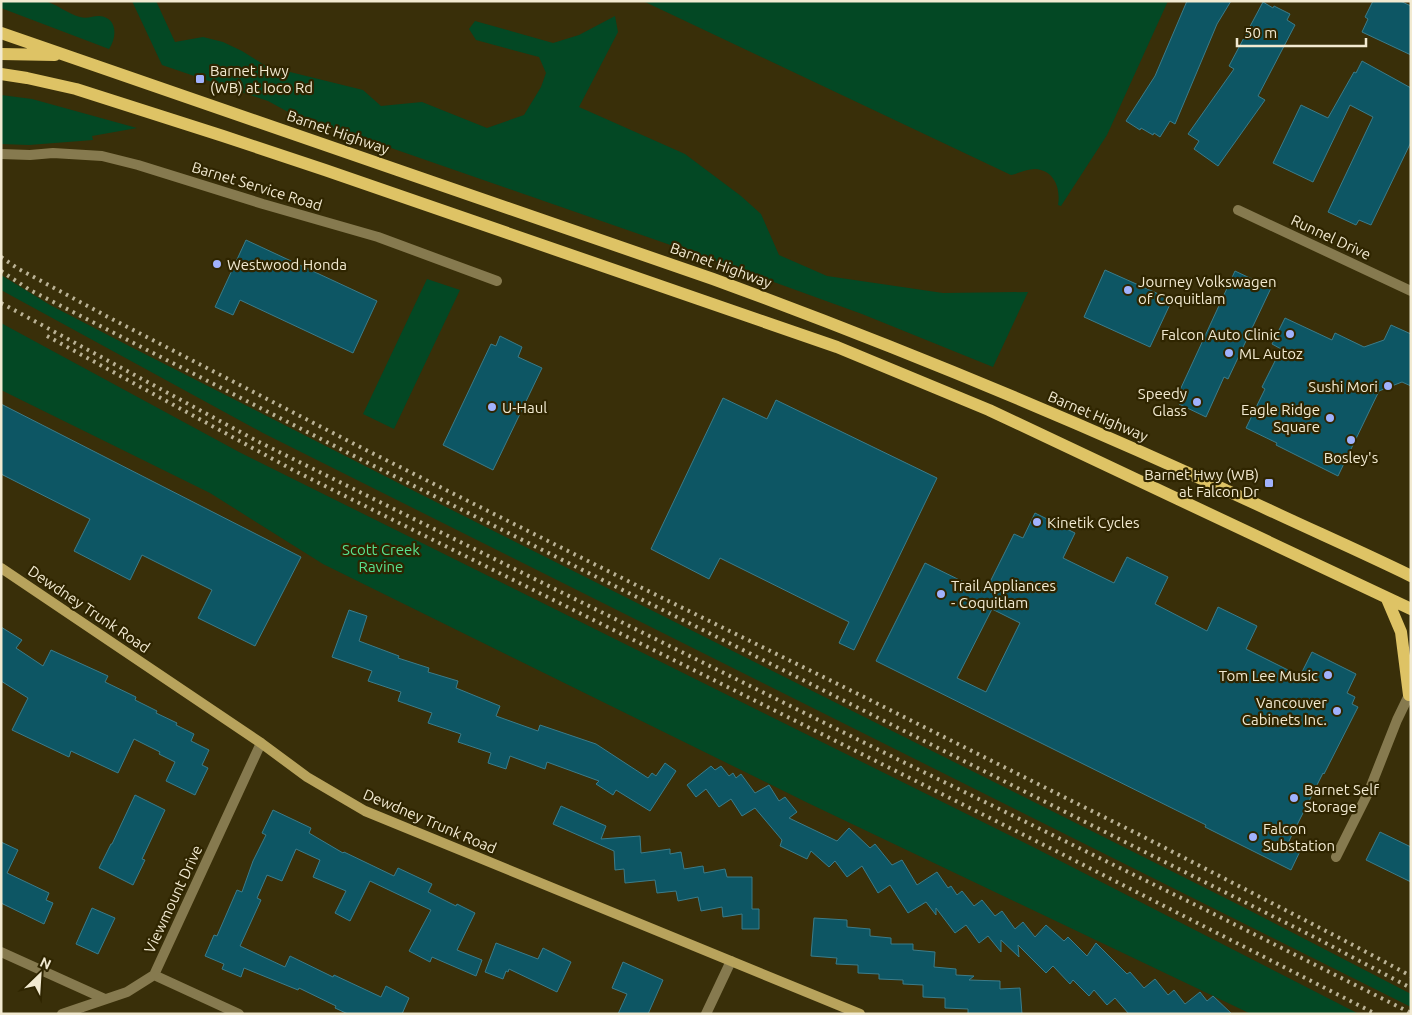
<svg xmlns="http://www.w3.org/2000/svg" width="1412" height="1015" font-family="Ubuntu,sans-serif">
<rect width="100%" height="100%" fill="#392f09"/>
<path fill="#034824" d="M1,1C12,1 39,0 48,2C59,6 69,14 80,17C87,19 93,16 99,16C118,17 117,38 109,49L1,8Z
M132,1H156L175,42L203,37L223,42L242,51L277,73L290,72L363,90L381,106L422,102L487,128L524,115L541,87L546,73L539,57L476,40L469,29L475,21L553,43L579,35L615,16L618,32L579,107L685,154L741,196L761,214L779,255L827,276L943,293L1028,292L993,367L862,314L705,257L371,141L290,113L268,101L162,65Z
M643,1H1168L1107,135L1061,206L1058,205C1061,188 1054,170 1035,169C1027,169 1019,173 1011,175Z
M1,95L32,99L137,128L92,136L93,140L29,145L1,144Z
M1,275L50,305L131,347L418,493L1241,906L1411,994V1007L263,433L1,290Z
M427,279L460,290L394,429L363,414Z
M1,323L239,452L1035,848L1359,1014H1251L808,803L323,564L210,493L1,390Z"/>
<path fill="#0d5664" stroke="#3b7c8a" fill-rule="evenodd" d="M1187,1H1231L1217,24L1175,124L1170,121L1160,137L1154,133L1153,135L1141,128L1140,130L1126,121L1155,76Z
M1373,1H1400L1411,6V55L1362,32L1368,19L1365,17Z
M1263,2L1273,8L1274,6L1290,14L1287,20L1295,25L1258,96L1265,100L1218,166L1194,149L1199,141L1188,134L1234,69L1229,66Z
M1362,61L1411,88V142L1371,225L1359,220L1356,225L1328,212L1373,117L1350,105L1313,182L1273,163L1301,105L1328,118L1354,72L1356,73Z
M246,240L377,301L353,353L240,300L233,315L215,307Z
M1105,270L1172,300L1150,347L1084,317Z
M1235,271L1271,288L1228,379L1224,377L1206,417L1179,404L1185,392L1180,390Z
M1285,318L1332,340L1335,333L1364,347L1384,340L1391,325L1411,334V386L1402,382L1379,391L1338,476L1276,445L1277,443L1246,428L1265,389L1262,387L1281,349L1272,344Z
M500,336L522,347L518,357L542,368L493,470L443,445L491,344L496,346Z
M723,398L767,419L776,400L937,478L854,650L839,643L849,622L720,558L709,579L651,549Z
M1,404L301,557L255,646L198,618L212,590L142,555L130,580L74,551L90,519L1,474Z
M1035,513L1075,533L1063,558L1114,583L1127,557L1168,577L1155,604L1207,631L1218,607L1257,626L1246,649L1300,676L1312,652L1356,674L1347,693L1355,697L1352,704L1358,707L1324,774L1323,773L1289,841L1302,847L1291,870L1205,827L1206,825L876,661L925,563L982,591L983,587L986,590L1014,534L1023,538ZM992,609L1020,623L986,692L957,678Z
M349,610L367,616L359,641L399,656L398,658L429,668L428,672L458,681L456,688L500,706L496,716L538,731L540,725L596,744L648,778L652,773L656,776L665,763L676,771L650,811L616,790L613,795L596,784L599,781L547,762L545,769L510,756L506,769L488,763L491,753L458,742L461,734L428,723L432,713L398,701L401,692L368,681L372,671L332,657Z
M1,627L22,640L16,648L43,666L51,650L108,676L105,682L136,697L135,700L157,711L156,713L177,723L176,725L194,734L191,741L209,750L202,765L208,768L195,795L166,781L175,762L159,754L160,752L134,739L118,773L71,751L69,757L12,730L28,698L1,681Z
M711,766L715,770L721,766L729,776L733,773L736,778L741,774L755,793L769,785L779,801L785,797L797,812L789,818L837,841L849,828L870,848L875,844L892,865L902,860L917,885L937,872L948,888L951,886L957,895L962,891L974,906L982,900L995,916L1002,911L1015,929L1023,922L1035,937L1046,925L1064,941L1068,937L1087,956L1096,943L1127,974L1130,972L1144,988L1155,979L1168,995L1174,990L1185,1004L1200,992L1207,1001L1213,996L1232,1014H1129L1115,998L1107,1005L1094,990L1089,996L1073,980L1070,984L1053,966L1046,973L1018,945L1019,957L1001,940V952L988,936L979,943L966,925L955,933L936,908V915L926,902L908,913L890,885L878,893L862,866L847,877L835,861L829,867L811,851L807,859L780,846L782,840L755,808L742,816L731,799L719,807L706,789L696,797L687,785Z
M135,795L165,810L142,859L145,860L133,885L99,868L111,844H112Z
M561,806L606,826L601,839L640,836L641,853L670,849V854L681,852L684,869L703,866L704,873L725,869L727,877H752V909H759V929H742V914L723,917L722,907L701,911L698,897L678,901L676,891L657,893L655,880L625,883L624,869L615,870L614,851L553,824Z
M273,810L311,828L309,833L343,853L344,852L394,876L398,868L432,884L428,892L456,906L457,904L475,913L457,950L482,960L476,976L432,957L430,962L409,951L431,910L370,881L350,921L335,913L346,891L313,877L320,860L296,849L282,881L267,875L257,898L261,900L240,946L285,967L290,956L333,977L334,975L381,997L386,986L409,998L402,1014H348L335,1008L336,1006L299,988L298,990L244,968L241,977L222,969L224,964L205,956L214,935L217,936L237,890L242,892L253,861L266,835L262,833Z
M1380,832L1411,847V882L1366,860Z
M1,842L18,850L7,873L49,893L46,900L53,903L44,924L1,903Z
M92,908L115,918L98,954L76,944Z
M814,918L847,920V927L870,929V936L891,938V944H913V950L935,952L934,967L956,969V975L974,976L969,980L1000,981V989L1020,988L1022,1014H968V1009L945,1008V998L923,997V985L903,984V980L879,979V974L858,973V965L836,964L837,958L811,956Z
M496,943L538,959L543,948L571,962L557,992L509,969L508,972L506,971L503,979L485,972Z
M623,962L663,980L648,1014H618L627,994L612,988Z"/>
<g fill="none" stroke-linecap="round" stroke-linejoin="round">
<path stroke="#867a4f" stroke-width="10" d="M1,154L30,155L53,153L102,156L138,165L263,204L378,237L497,281
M1238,210L1411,291
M1336,857L1369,791L1397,720L1411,691
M1,952L105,999
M154,975L239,1014
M62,1014L127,992L154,975L261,743
M706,1014L731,961"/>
<path stroke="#b8a35c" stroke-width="10" d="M1,568L261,743L307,777L365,811L860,1014"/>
<path stroke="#dec365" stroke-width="12" d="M1,33L713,279C901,348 1087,425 1269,510C1316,532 1364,553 1411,576
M1,54L55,55
M1,74L27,78L76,89L223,136L325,170L837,347L989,410L1411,609
M1387,599L1401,632L1409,695L1411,694"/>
<path stroke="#bab295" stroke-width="4" stroke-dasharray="2.5 5" stroke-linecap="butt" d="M1,257L17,268L108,317L364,449L638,586L860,695L1142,836L1353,945L1411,976
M1,271L30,290L360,459L749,653L1318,939L1411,988
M1,303L257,441L899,760L1210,912L1411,1013
M47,336L293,470L1060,853L1376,1014"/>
</g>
<g fill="#a1b2fd" stroke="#2f2500" stroke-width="2">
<rect x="195" y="74" width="10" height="10" rx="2.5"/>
<circle cx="217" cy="264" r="5"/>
<circle cx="1128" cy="290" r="5"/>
<circle cx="1290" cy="334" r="5"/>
<circle cx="1229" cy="353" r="5"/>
<circle cx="1388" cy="386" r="5"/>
<circle cx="1197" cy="402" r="5"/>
<circle cx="492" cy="407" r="5"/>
<circle cx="1330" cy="418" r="5"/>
<circle cx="1351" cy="440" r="5"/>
<rect x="1264" y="478" width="10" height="10" rx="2.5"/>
<circle cx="1037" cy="522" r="5"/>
<circle cx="941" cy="594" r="5"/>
<circle cx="1328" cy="675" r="5"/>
<circle cx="1337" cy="711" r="5"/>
<circle cx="1294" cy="798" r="5"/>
<circle cx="1253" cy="837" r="5"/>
</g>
<g text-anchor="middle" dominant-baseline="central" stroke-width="4.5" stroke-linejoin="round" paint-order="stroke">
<g font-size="15" fill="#f2ead1" stroke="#2f2500" text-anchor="start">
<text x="210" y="70">Barnet Hwy<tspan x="210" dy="17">(WB) at Ioco Rd</tspan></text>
<text x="227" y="264">Westwood Honda</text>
<text x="1138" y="281">Journey Volkswagen<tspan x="1138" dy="17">of Coquitlam</tspan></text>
<text x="1280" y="334" text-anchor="end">Falcon Auto Clinic</text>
<text x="1239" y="353">ML Autoz</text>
<text x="1378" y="386" text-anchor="end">Sushi Mori</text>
<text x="1187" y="393" text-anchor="end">Speedy<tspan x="1187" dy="17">Glass</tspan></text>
<text x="502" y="407">U-Haul</text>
<text x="1320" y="409" text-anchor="end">Eagle Ridge<tspan x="1320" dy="17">Square</tspan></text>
<text x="1351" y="457" text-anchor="middle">Bosley's</text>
<text x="1259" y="474" text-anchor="end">Barnet Hwy (WB)<tspan x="1259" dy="17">at Falcon Dr</tspan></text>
<text x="1047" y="522">Kinetik Cycles</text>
<text x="951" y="585">Trail Appliances<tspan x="951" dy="17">- Coquitlam</tspan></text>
<text x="1318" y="675" text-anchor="end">Tom Lee Music</text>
<text x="1327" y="702" text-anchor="end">Vancouver<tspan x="1327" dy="17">Cabinets Inc.</tspan></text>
<text x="1304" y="789">Barnet Self<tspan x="1304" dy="17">Storage</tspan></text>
<text x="1263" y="828">Falcon<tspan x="1263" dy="17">Substation</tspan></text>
</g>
<g font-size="15" fill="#f2ead1" stroke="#2f2500">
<text transform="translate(338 132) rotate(19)">Barnet Highway</text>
<text transform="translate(257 186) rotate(17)">Barnet Service Road</text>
<text transform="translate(1331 237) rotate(25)">Runnel Drive</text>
<text transform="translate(721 265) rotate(20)">Barnet Highway</text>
<text transform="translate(1098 416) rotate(23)">Barnet Highway</text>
<text transform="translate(89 609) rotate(34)">Dewdney Trunk Road</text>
<text transform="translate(430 821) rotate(23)">Dewdney Trunk Road</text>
<text transform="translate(173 899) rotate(-65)">Viewmount Drive</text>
</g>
<g font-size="15" fill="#58e28f" stroke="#2f2500">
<text x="381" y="549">Scott Creek<tspan x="381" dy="17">Ravine</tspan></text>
</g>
</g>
<rect width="1412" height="1015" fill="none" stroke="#f2ead1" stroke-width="5"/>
<g transform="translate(40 975) rotate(25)" stroke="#2f2500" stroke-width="4" paint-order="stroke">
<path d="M0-4L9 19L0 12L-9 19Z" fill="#f2ead1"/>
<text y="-8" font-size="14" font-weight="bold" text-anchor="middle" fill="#f2ead1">N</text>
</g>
<path d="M1237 38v8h129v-8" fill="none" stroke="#f2ead1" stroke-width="2.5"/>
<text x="1244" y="38" font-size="15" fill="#f2ead1" stroke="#2f2500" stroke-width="4" paint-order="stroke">50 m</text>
</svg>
